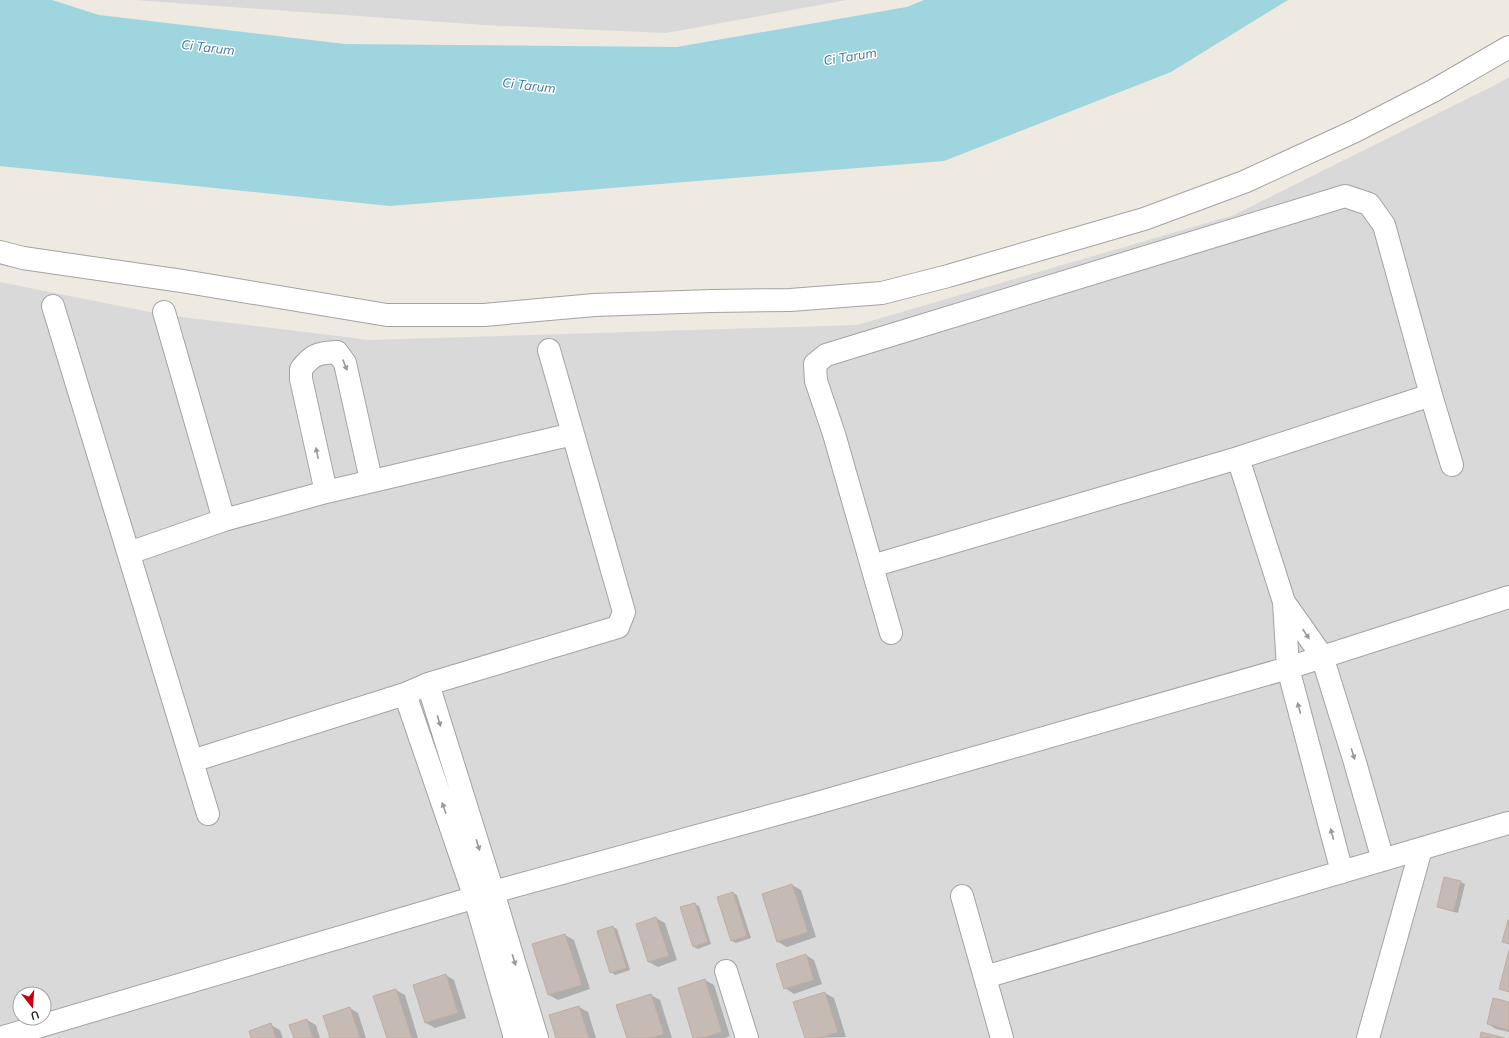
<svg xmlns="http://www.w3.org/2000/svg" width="1509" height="1038" font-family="Mulish,sans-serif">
<rect width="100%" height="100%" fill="#eee9e1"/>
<path fill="#dad9d9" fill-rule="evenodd" d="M134,0H847L666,33L484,25Z
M1509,77V1038H0V282L165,315L370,340L857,325L1234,215L1501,82ZM20,994H44V1018H20Z"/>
<path fill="#9ed5df" d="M0,0H52L99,15L345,44L677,47L907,7L924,0H1288L1171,72L944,161L390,206L0,166Z"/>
<path fill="#0003" d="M1461,882L1465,884L1458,913L1443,909L1439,907Z
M792,885L801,890L816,937L787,947L778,942Z
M733,893L737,895L751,938L736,943L732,941L718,898Z
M695,904L699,906L711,944L698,949L694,947Z
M656,918L665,923L677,960L658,967L649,962Z
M613,927L617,929L630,970L615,975L611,972Z
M565,935L574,940L590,989L558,1000L549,995Z
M806,955L814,960L822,984L794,994L785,988Z
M446,975L454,980L466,1018L435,1028L426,1023L414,985Z
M705,980L714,985L730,1036L725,1038H694Z
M396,990L405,995L418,1038H388Z
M825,993L834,998L846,1037L806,1038Z
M651,995L660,1000L672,1038H628Z
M1509,1003V1032L1496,1029L1488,1024Z
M579,1007L588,1012L596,1038H557Z
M350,1008L358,1013L366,1038H331Z
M307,1020L316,1025L320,1038H295Z
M271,1025L280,1030L283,1038H252Z"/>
<path fill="#c6bab4" stroke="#c0ada2" d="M1444,877L1461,881L1454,911L1437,907Z
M792,884L808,932L777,942L762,894Z
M733,892L747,936L731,941L717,897Z
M695,903L708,942L693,947L680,907Z
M656,917L669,956L648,962L636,924Z
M1508,920H1509V944L1502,942Z
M613,926L627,968L610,973L597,931Z
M565,934L582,985L548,995L532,944Z
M1509,950V992L1499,989Z
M806,954L814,980L784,989L776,964Z
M446,974L458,1013L425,1023L413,985Z
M705,979L722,1032L702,1038H693L678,988Z
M396,989L412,1038H387L373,996Z
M825,992L838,1032L821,1038H805L793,1002Z
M651,994L664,1034L651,1038H627L616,1005Z
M1493,998L1509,1002V1030L1487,1024Z
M579,1006L589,1038H556L549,1015Z
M350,1007L360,1038H330L323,1016Z
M307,1019L313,1038H294L289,1025Z
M271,1023L276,1038H251L249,1031Z
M1481,1032L1505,1038H1480Z"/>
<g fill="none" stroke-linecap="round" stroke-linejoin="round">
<g stroke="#a3a3a3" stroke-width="24">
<path id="minor" d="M0,252L23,258L182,281L387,315H484L594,305L712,301L790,300L882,293L948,276L1144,219L1244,182L1355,131L1433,91L1509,47
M53,306L208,814
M164,312L224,520
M1238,458L1284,602L1288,668L1342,872
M326,492L301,379V369C313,354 318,353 337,352L345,363L371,480
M129,553L224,520L326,492L573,434
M872,566L1238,458L1431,395
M1284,602L1322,656L1354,759L1383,860
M891,633L834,434L816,381L815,364L826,355L1345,196L1369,204L1384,225L1431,395L1452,465
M428,684L493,892L537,1038
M405,694L475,898L515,1038
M192,761L405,694L428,684L618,627L624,612L549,350
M962,896L1002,1038
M726,971L747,1038
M985,977L1508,823
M0,1038L493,892L810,805L1288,668L1509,597
M1368,1038L1421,849"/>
</g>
<use href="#minor" stroke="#fff" stroke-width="22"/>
</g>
<defs><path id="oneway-solid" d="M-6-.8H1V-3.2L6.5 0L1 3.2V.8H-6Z"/></defs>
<g fill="#999">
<use href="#oneway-solid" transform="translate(345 365) rotate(68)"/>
<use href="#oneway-solid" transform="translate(317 453) rotate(-102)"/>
<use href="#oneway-solid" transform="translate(1306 634) rotate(56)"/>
<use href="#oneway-solid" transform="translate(1299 708) rotate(-105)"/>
<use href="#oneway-solid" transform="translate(439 721) rotate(73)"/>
<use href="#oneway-solid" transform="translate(1353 754) rotate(73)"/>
<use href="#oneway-solid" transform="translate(444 808) rotate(-109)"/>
<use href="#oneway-solid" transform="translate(1332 834) rotate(-105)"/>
<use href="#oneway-solid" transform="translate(478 845) rotate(73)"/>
<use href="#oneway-solid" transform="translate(514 960) rotate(73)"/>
</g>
<g text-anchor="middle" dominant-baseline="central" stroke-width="3" stroke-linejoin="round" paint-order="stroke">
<g font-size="13" font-style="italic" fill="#3f77a0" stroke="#fff">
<text transform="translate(208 47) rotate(7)">Ci Tarum</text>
<text transform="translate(850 56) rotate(-9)">Ci Tarum</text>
<text transform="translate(529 85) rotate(7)">Ci Tarum</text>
</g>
</g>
<g transform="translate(32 1006) rotate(163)"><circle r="19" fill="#ffffff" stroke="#a4a4a4"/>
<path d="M0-3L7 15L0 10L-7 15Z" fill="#c8000f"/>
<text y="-6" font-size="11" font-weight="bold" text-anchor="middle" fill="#1c1c1c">U</text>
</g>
</svg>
